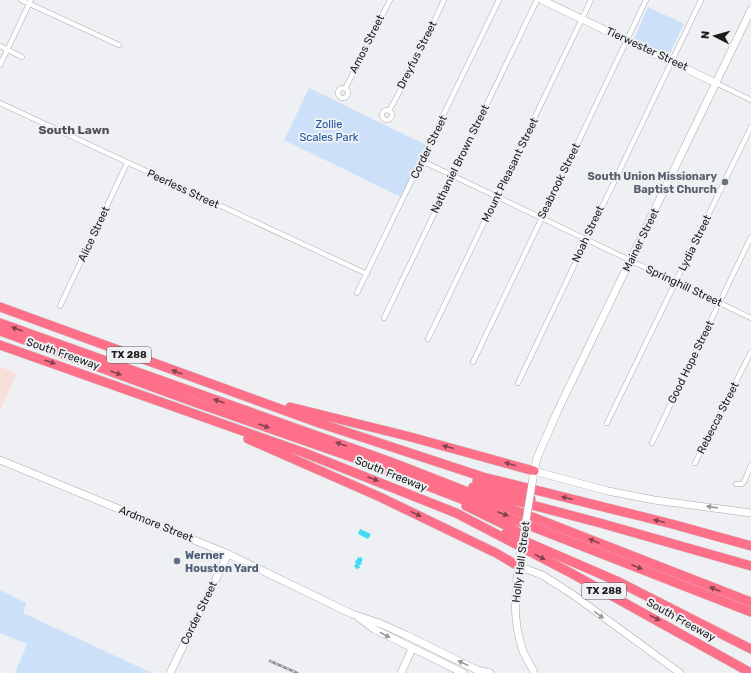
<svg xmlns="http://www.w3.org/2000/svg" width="751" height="673" font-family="Rubik,sans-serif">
<rect width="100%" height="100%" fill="#eef0f3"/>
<path fill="#f9dfd9" d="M0,367L17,373L0,411Z"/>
<path fill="#cce0fa" d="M648,7L684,24L669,55L634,39Z
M309,88L426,145L401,197L284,140Z
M0,590L26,603L23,613L152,673H15L27,644L0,633Z"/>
<path fill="#44dbf4" d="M360,529L371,534L368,539L358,534Z
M357,558L361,557L363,560L361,562L362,564L359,565L360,568L356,569L354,565L356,564L355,561L357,560Z"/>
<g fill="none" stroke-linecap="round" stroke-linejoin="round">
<g stroke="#a8aaad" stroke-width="5.5">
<path id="street" d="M21,0L119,45
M0,46L22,57
M0,65L31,0
M716,83L751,100
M338 93a5 5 0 1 1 10 0a5 5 0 1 1-10 0Z
M345,89L390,0
M0,103L367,274
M382 115a5 5 0 1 1 10 0a5 5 0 1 1-10 0Z
M389,111L412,69L444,0
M422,161L751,318
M357,293L499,0
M60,306L127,163
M384,318L537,0
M428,339L591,0
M473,362L646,0
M518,383L701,0
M607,423L751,127
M652,443L751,237
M695,463L751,352
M736,484H742L744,482L751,465"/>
</g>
<g stroke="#a8aaad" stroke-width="8">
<path id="secondary" d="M542,0L716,83
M0,460L228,554L352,614L379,623L406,635L477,670L490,673
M534,471L608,491L654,500L751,513
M533,476L537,458L558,410L751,10
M520,557C515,587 512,618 522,648C524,657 531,664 534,673
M518,566L542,575L572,594L680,673
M359,618L374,629L463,673
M170,673L228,554
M401,673L412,649"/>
</g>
<g stroke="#cdcdcd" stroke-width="10">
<path id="highway" d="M0,307L319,423L483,477L672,524L751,546
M0,323L109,362L391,462L751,602
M0,331L194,402L374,465L751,612
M0,345L305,453L456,513L569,572L751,673
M290,407L407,436L534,471
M248,439L380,497L496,553L518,566
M477,481L531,499
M473,487L513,500L600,523L751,566
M466,506L513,529L524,536
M506,533L619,582L751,649"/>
</g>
<use href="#street" stroke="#fff" stroke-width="4.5"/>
<use href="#secondary" stroke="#fff" stroke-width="7"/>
<use href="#highway" stroke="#fe7089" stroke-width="9"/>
<g stroke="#8c8d8f" stroke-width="2.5">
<path id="rail" d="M270,661L297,673"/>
</g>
<use href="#rail" stroke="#eef0f3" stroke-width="1" stroke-dasharray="3" stroke-linecap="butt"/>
<g stroke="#a8aaad" stroke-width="8" stroke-linecap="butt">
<path id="secondary-bridge" d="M520,557L533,478"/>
</g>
<use href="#secondary-bridge" stroke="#fff" stroke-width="7"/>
</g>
<defs><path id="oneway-solid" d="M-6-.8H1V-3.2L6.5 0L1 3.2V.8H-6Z"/></defs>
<g fill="#82424e">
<use href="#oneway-solid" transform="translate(17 329) rotate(-160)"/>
<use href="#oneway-solid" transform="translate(50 362) rotate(19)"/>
<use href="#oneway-solid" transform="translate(177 372) rotate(-160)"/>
<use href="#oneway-solid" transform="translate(116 373) rotate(20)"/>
<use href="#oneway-solid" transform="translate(219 401) rotate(-161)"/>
<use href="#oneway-solid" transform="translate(264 426) rotate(19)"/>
<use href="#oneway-solid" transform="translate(341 444) rotate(-161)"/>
<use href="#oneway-solid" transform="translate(448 447) rotate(-165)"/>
<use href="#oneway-solid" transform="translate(510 464) rotate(-164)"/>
<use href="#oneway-solid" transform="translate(373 479) rotate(21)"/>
<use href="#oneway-solid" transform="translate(567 498) rotate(-166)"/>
<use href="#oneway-solid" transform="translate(416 514) rotate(26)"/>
<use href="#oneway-solid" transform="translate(503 514) rotate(21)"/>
<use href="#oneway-solid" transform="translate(659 521) rotate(-166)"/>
<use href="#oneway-solid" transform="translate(594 541) rotate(-158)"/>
<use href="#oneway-solid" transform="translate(540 557) rotate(27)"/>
<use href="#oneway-solid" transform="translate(637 567) rotate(22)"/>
<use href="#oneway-solid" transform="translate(715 589) rotate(-159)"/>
<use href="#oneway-solid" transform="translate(655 618) rotate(28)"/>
</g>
<g fill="#999">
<use href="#oneway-solid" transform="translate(712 507) rotate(-172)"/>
<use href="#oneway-solid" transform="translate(599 615) rotate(36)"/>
<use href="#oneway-solid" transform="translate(385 635) rotate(28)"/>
<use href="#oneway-solid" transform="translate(463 663) rotate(-154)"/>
</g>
<circle fill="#6b7280" stroke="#eef0f3" stroke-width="1.5" cx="725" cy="182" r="4"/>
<circle fill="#5c6f8a" stroke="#eef0f3" stroke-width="1.5" cx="177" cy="561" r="4"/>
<g text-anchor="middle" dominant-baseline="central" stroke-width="4" stroke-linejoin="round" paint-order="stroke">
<g fill="#eef0f3" stroke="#5b5c5d" stroke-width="1">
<rect x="107" y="347" width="44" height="16" rx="3"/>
<rect x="582" y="583" width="44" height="16" rx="3"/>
</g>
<g font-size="10" font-weight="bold" fill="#1c1c1d">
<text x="129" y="355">TX 288</text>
<text x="604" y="591">TX 288</text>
</g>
<g font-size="11" fill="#1c1c1d" stroke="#eef0f3">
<text transform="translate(367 44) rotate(-63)">Amos Street</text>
<text transform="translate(647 49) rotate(25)">Tierwester Street</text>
<text transform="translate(417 55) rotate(-63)">Dreyfus Street</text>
<text transform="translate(429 147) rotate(-64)">Corder Street</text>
<text transform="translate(460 159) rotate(-64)">Nathaniel Brown Street</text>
<text transform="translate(510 170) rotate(-64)">Mount Pleasant Street</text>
<text transform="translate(559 181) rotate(-64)">Seabrook Street</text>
<text transform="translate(183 189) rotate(25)">Peerless Street</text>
<text transform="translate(94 234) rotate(-65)">Alice Street</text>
<text transform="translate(588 234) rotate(-65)">Noah Street</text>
<text transform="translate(641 240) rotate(-64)">Mainer Street</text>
<text transform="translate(695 243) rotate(-64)">Lydia Street</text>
<text transform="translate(684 286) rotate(25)">Springhill Street</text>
<text transform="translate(63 354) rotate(19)">South Freeway</text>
<text transform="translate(691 362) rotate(-64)">Good Hope Street</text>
<text transform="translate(718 418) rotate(-63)">Rebecca Street</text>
<text transform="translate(391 474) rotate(22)">South Freeway</text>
<text transform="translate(156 524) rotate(22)">Ardmore Street</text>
<text transform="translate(521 562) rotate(-83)">Holly Hall Street</text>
<text transform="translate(199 613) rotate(-64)">Corder Street</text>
<text transform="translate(681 620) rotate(29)">South Freeway</text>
</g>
<g font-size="11" fill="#1e589c" stroke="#eef0f3">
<text x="329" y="124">Zollie<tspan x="329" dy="13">Scales Park</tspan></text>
</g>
<g font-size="11" font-weight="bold" fill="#5b616d" stroke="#eef0f3" text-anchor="end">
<text x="717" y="176">South Union Missionary<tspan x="717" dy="13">Baptist Church</tspan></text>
</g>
<g font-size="11" font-weight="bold" fill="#4e5e75" stroke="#eef0f3" text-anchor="start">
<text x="185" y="555">Werner<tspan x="185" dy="13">Houston Yard</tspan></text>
</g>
<g font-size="12" font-weight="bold" fill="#4d4f52" stroke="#eef0f3">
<text x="74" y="130">South Lawn</text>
</g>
</g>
<g transform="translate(715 36) rotate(276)" stroke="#eef0f3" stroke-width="3" paint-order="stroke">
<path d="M0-3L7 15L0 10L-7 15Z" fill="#1c1c1d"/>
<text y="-6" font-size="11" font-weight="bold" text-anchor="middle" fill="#1c1c1d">N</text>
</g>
</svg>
